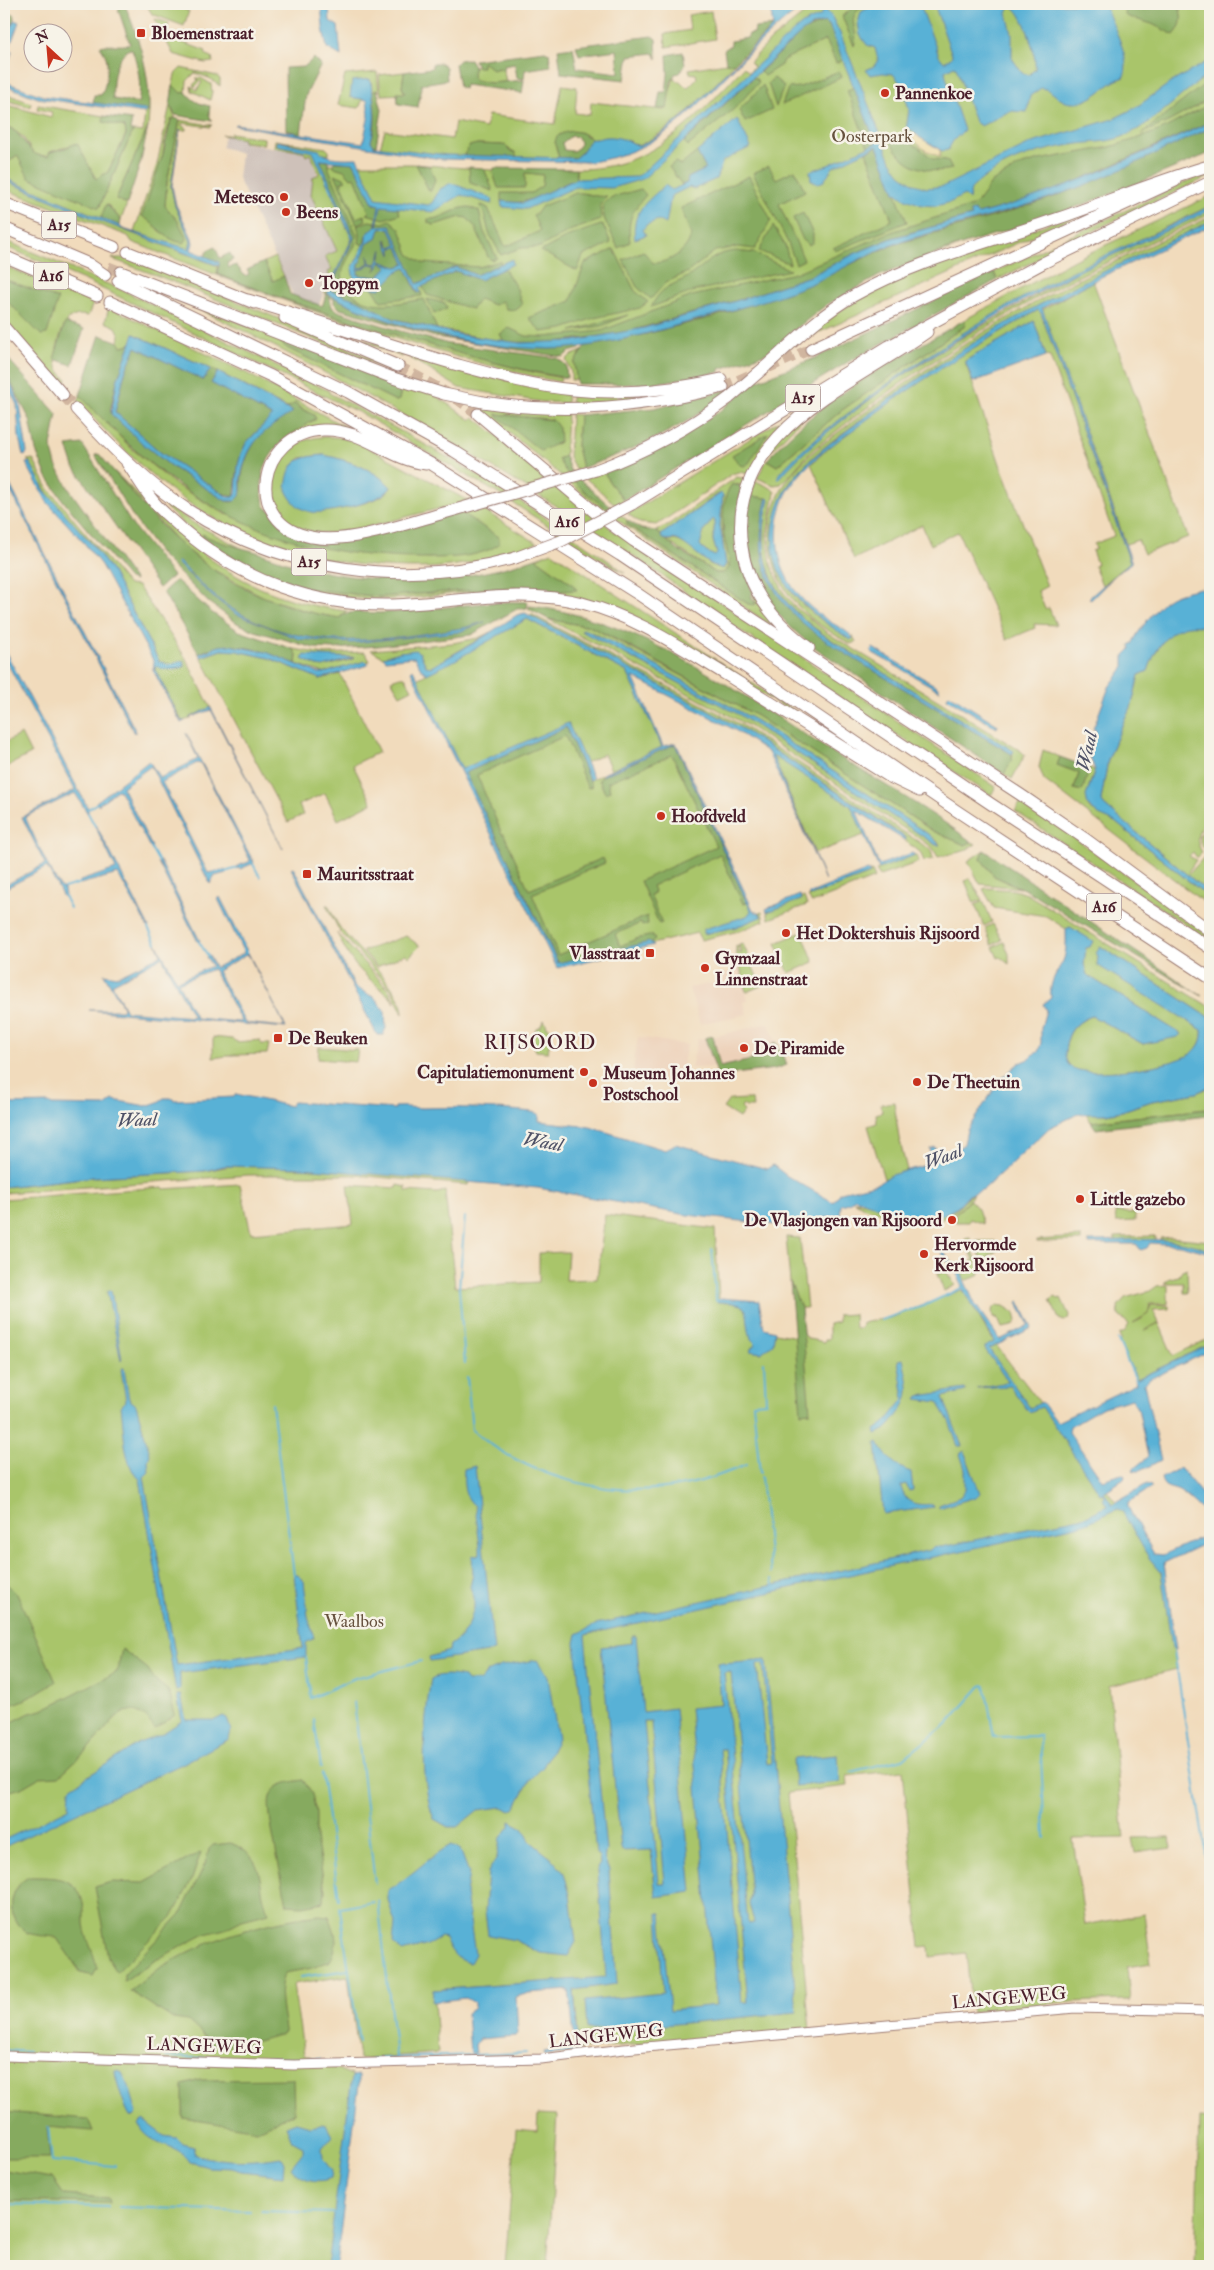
<svg xmlns="http://www.w3.org/2000/svg" width="1214" height="2270" font-family="'IM FELL Double Pica',serif">
<rect width="100%" height="100%" fill="#f7f3e8"/>
<filter id="ink" filterUnits="userSpaceOnUse"><feTurbulence type="fractalNoise" baseFrequency=".02" numOctaves="2"/><feDisplacementMap in="SourceGraphic" scale="10" xChannelSelector="R" yChannelSelector="G"/><feConvolveMatrix kernelMatrix="1 2 1 2 8 2 1 2 1" color-interpolation-filters="sRGB"/></filter>
<filter id="wash" filterUnits="userSpaceOnUse"><feTurbulence type="fractalNoise" baseFrequency=".0096" numOctaves="4" result="noise"/><feDisplacementMap in="SourceGraphic" scale="20" xChannelSelector="R" yChannelSelector="G"/><feGaussianBlur stdDeviation="1.12" result="paint"/><feColorMatrix in="noise" values="0 0 0 0 0 0 0 0 0 0 0 0 0 0 0 0 0 1.4 0 .05"/><feComposite in="paint" operator="in"/></filter>
<g filter="url(#wash)">
<rect width="100%" height="100%" fill="#f1dbbc"/>
<path fill="#edd1b9" d="M740,969L748,1000L744,1002L747,1014L700,1024L689,988L719,982V980L724,979L723,973Z
M768,1023L787,1065L775,1069L734,1076H718L715,1067L691,1068L698,1038L705,1039Z
M638,1037L687,1045L681,1072L675,1082L633,1071Z"/>
<path fill="#cec1b9" d="M224,136L244,139V143L310,153L317,173L313,196L340,252L319,305L293,295L238,178L241,153L222,147Z"/>
<path fill="#a9c56b" stroke="#7a724b" fill-rule="evenodd" d="M146,4L187,5L185,10L189,11L184,26L152,14Z
M817,4H1210V135L952,249L874,275L724,349L502,337L504,342L437,329L435,325L392,316L328,297L355,238L325,164H412L559,175H576V169C653,170 696,118 744,67L749,72L754,66L750,62L771,40ZM723,98L647,174H642Z
M711,11L715,39L666,47L665,34L690,30L688,15Z
M155,19L169,23L165,36L206,51L205,54L212,57L213,62L205,63L173,54Z
M482,62L504,71L506,82L491,83L475,80C469,72 473,65 482,62Z
M726,63L734,64C705,95 677,127 638,146L630,141L592,139L587,135L571,131L555,142L559,158L517,157L505,145L477,144L465,152L464,156L435,155L380,147L385,130L452,139L455,122L486,128L488,115L555,124L562,85L577,87L575,113L590,115L591,102L664,110L674,77L676,81H680L685,86L688,87L697,78L696,74L690,73L689,69Z
M181,68L217,76L220,79V86L209,78L195,73L187,81L186,92L181,93L173,85L175,74Z
M377,72L379,92L377,90L372,92L371,82L350,97L363,99L359,108L338,105L345,75Z
M404,72L402,87L405,94L381,95L379,75Z
M196,78H201L211,84L212,92L210,100L192,91L191,86L197,90L202,82L200,81L195,87L193,85L198,80Z
M4,93L31,103L30,107L9,101L8,105L51,117L52,112L37,109L38,105L104,116V122L125,127L126,134L108,172L96,179L71,145L50,152L48,156L34,155L23,137L8,126L4,127Z
M170,105L175,118L171,120L165,138L154,224L159,231L178,242V221L165,206L167,182L180,120L205,124L207,127V124L212,125L210,127L182,123V126L186,127V130H180L179,136L171,186L175,206L191,241L189,250L134,232L157,164Z
M145,111L149,112L148,127L116,199L127,204L121,220L108,205H106L101,218L4,178V166L17,155L99,208L133,131L143,132Z
M230,133L264,138V144L243,142V139L221,135H230Z
M275,140L326,148L329,151V155L323,154L319,150L277,142L313,151L352,239L326,295L324,289L329,275L328,272L332,270L325,256L337,251L311,195L313,177L319,174L310,154L306,156L304,152L274,147Z
M1210,171V176L1111,222L997,280L994,272Z
M4,180L95,219L218,266L217,274C288,302 361,325 435,346C477,358 518,370 561,378L560,382C412,351 272,297 132,242L128,236L4,189Z
M1210,196V206L1064,276L1007,307L926,357L820,434L784,469L815,441L896,380L968,334L1083,269L1210,210V214C1153,242 1093,267 1037,298C959,342 884,392 815,448C802,459 793,473 781,484L774,485L757,478L767,460L777,466L842,410L965,326L964,320L1074,260Z
M1106,203L798,342L829,318L859,299L896,280L938,263Z
M1210,217V221L1200,227C1083,280 969,338 866,416C841,435 811,454 792,480C783,492 778,507 775,522C772,531 773,542 775,552C780,596 817,617 851,640L853,636L856,642L850,644C832,633 813,622 798,606C769,574 761,529 781,491C797,459 833,437 860,416C920,372 982,331 1047,296C1100,267 1156,243 1210,217Z
M4,240L124,291L329,391V393C414,437 497,483 575,538C591,550 610,560 625,573L596,557L507,499L364,415L84,280L4,246Z
M275,257L284,276L273,282L264,262Z
M113,258H127L142,263L319,335L404,373L392,371L161,277L112,259Z
M4,266L94,301L88,316C69,312 64,323 59,340C55,355 52,368 67,379L65,386L4,320V298L39,333L58,299L4,279Z
M1093,281L1188,537L1144,554L1138,540L1126,544L1042,310Z
M175,298L279,338L287,348L396,401L399,400L402,385L432,393L471,420L474,417L615,532L996,787L991,795C905,741 821,685 738,629C693,598 649,565 603,536C466,448 323,367 175,298Z
M109,307L248,374L351,430L294,435V432L316,419C310,413 300,410 296,403L287,408L218,372L134,334L131,344L122,346L119,342L120,335L116,327L105,322Z
M1038,310L1041,313L1130,562L1102,585L1094,566L1097,564L1092,551L1096,549L1094,544L1114,536L1050,357L1046,356L1034,321L965,361L1001,467L1047,586L1038,591L1045,609L1049,608L1056,625L1034,624L1035,628L1007,640L958,532L931,545L922,525L854,559L811,464C876,402 961,355 1038,310Z
M357,338L567,394V403L542,402L459,388L404,354L402,357Z
M582,351L574,363L577,380H571V372L566,360L570,356Z
M829,390L749,474L739,472L732,474L657,525L640,523L628,514Z
M667,394L606,402L571,403V395Z
M80,395L131,448L176,485L225,514L428,558L465,555L491,549L454,505C429,511 405,517 380,524C363,528 345,534 328,533C238,532 263,408 359,443L465,499L537,543C500,557 459,568 419,568C337,569 251,546 183,499C143,471 110,436 78,401ZM323,455C347,460 375,469 391,487C384,504 328,511 312,512L290,468L300,458Z
M473,403L567,414L565,456L558,459L609,510L612,508L627,520V524L748,604H756L752,589L788,637L603,510ZM497,414L548,419L541,450Z
M571,414L579,415L577,447L582,468L576,470L569,457Z
M33,459L48,488L128,585L138,586L185,657L211,708L190,717L191,719L182,721L155,669L156,665C167,672 174,670 185,666L183,661L169,665L159,661L112,572L93,545L56,506L44,488L30,462L27,460Z
M112,469C188,544 235,597 347,611L339,618L312,613L264,597L212,569L180,544Z
M603,470L610,483L624,500L616,505L583,476Z
M737,477L747,479L744,487L737,484C733,497 724,512 723,525C722,540 730,553 729,568L723,573H716L667,541C689,534 703,570 724,568L726,564L720,525L723,495L718,494L661,535L656,531L669,524Z
M756,481L771,488L775,492L767,535L771,565L784,593L795,607L829,634L1021,751L1025,755L1012,779L1004,774L1012,760L1013,751C969,725 926,699 883,672C811,627 745,598 769,499L751,496Z
M158,499L195,524L245,550L218,542L202,535L204,538L241,562L264,574L311,589L380,597L511,587L561,591L572,584L536,558L552,552L828,733L621,611C590,597 561,596 528,594C515,593 503,592 490,592C458,591 427,598 395,599C304,603 219,565 158,499Z
M713,518L715,521L713,540L717,554L715,556L706,552L700,545L704,531Z
M531,614L743,726L931,850L933,859L924,861L920,852L904,840L906,839L904,836L744,730L530,616Z
M527,619L627,672L662,747L611,770L604,754L585,763L592,779L674,743L754,916L706,933L736,927L760,917L759,913L762,912L764,921L739,931L701,940L697,933L561,966L558,964L417,679Z
M548,619L591,627L757,716L933,831L965,845L972,842L976,844L964,851L938,857L932,847L749,726ZM581,631H589L620,646L757,721L931,836L940,844L936,845L740,715Z
M1198,625L1210,629V820C1197,828 1194,839 1202,852L1197,858L1193,852L1189,856L1196,860L1188,872L1190,873L1204,857L1210,856V894L1104,805L1101,800L1108,760L1125,718L1131,708L1139,675L1148,671C1155,648 1170,623 1198,625Z
M493,631L431,667L426,666L420,653L400,652L383,657L371,650L453,643L478,638Z
M230,649L269,658L320,679L340,674L379,752L353,765L372,803L338,820L325,793L299,805L303,815L288,822L201,657L221,650Z
M293,649L325,654L365,652L370,661L324,673L296,664L297,655ZM353,657L354,659C334,664 319,671 302,658Z
M400,677H405L412,689L400,695L391,680Z
M21,734L31,754L4,768V743Z
M1043,750L1060,757L1058,765L1079,773L1074,789L1082,791L1090,768L1095,770L1089,786L1088,806L1090,809L1115,822L1210,898V907L1044,780L1039,767Z
M772,754L851,806L864,835L815,853Z
M1021,802C1086,845 1149,890 1210,937V941L1015,811Z
M1210,824V852L1202,846L1199,837L1204,828Z
M984,850L981,859L994,876L1020,888L980,884L968,861Z
M915,855H917L919,862L880,876L876,870Z
M870,871H872L875,878L812,903L808,897L870,874Z
M970,878L982,900L974,903L965,881Z
M986,888L1014,890L1027,894L1210,1007V1018L1100,946L1176,1013L1202,1030C1203,1040 1199,1047 1192,1054C1177,1066 1097,1076 1079,1071C1070,1069 1067,1062 1064,1055C1068,1034 1071,1024 1092,1016L1143,1044L1181,1034L1087,975C1078,955 1094,943 1070,927L1066,929L1046,916L994,908L983,889Z
M804,897L807,905L769,919L767,912Z
M983,901L992,922L984,926L975,905Z
M326,905H328C332,913 336,922 341,929C356,949 404,990 403,1014L391,989L340,932Z
M993,924L1002,940L992,945L985,928Z
M802,932L814,962L789,973L776,943Z
M337,933L389,990L395,1003C385,990 371,982 360,970C350,960 343,946 337,933Z
M406,936L420,946L409,957L406,954L377,967L363,951Z
M1004,942L1009,954V964L1000,957L998,958L993,947Z
M743,944L761,986L746,992L736,951V946H738L739,953H742L739,945Z
M544,1020L551,1034L548,1052L536,1051L530,1036L535,1032L536,1028L540,1027Z
M213,1037L232,1039L237,1042L260,1040L261,1044H269L267,1054L234,1055L213,1058Z
M319,1047L358,1050L356,1062L318,1059Z
M1210,1086V1116H1207L1206,1109L1091,1122L1085,1113L1106,1114L1122,1111L1152,1101L1197,1093Z
M747,1099L752,1100L753,1107H746L743,1105L741,1108L744,1111L739,1118L723,1108L729,1100Z
M894,1102L899,1138L907,1170L884,1179L868,1126L877,1123L876,1114L882,1112L881,1104Z
M235,1165L338,1170L469,1181L468,1185L354,1175H248L4,1193V1187L93,1177L205,1171Z
M240,1184L251,1233L353,1224L348,1185L397,1188L398,1185L406,1187V1191L437,1193L445,1191L455,1287L539,1282V1253L568,1252L566,1280L597,1279L605,1215L715,1229L719,1299L758,1302L759,1330L803,1338V1335L806,1336L808,1339L825,1342V1339H829V1324L838,1322V1315L854,1314L855,1329L861,1328L862,1323L893,1317L961,1290L964,1292L996,1345L1122,1510L1161,1572L1177,1669L1109,1686L1124,1838L1073,1839L1085,1925L1144,1914L1151,1963L1127,1967L1130,2000C1076,2001 1024,2004 972,2013L966,1953L930,1957L929,1947L920,1948L903,1770L847,1776L848,1786L788,1793L810,2031L579,2049L574,1989L530,1983L433,1990L438,2053L359,2059L348,1976L293,1984L304,2055L354,2076L330,2266H4V1199L163,1187L164,1189Z
M974,1194L961,1209L936,1222L904,1220L865,1208L854,1201L872,1204L910,1219L933,1220L958,1208L969,1196Z
M970,1200L978,1209L983,1224L970,1219L969,1222H956L955,1214Z
M1115,1212L1135,1213V1221L1116,1222Z
M1155,1236V1241H1115V1237Z
M786,1237L800,1238L807,1308H801L790,1282Z
M1081,1237V1241H1078L1037,1242V1240Z
M1170,1237L1210,1241V1251L1190,1245L1160,1241V1238Z
M970,1238C971,1251 979,1261 980,1275L968,1280L964,1279L959,1268L974,1260L965,1239Z
M975,1241H995L997,1245L996,1252L991,1254L987,1260L982,1261Z
M1187,1268L1188,1293H1184V1283H1164L1170,1278L1179,1276L1182,1270Z
M946,1271L955,1285L944,1291L937,1274Z
M1168,1285V1304H1150L1148,1314L1133,1323C1143,1319 1148,1316 1151,1305L1169,1306V1309L1153,1310L1159,1323L1144,1330L1159,1323L1173,1356L1210,1338V1344L1137,1379L1119,1342L1121,1340L1119,1335L1125,1332L1129,1324L1119,1316L1118,1306L1125,1298L1150,1291L1157,1286Z
M1056,1297L1058,1299L1061,1298L1069,1315L1068,1319L1064,1321L1059,1319L1050,1300Z
M997,1305L1004,1306L1015,1313L1017,1321L1013,1326L1002,1328L998,1319L993,1317L992,1310Z
M1170,1837L1172,1848L1135,1853L1132,1838Z
M538,2114L557,2115L547,2266H505L516,2129L537,2131Z
M1199,2118L1210,2119V2266H1195Z"/>
<path fill="#86aa5f" stroke="#686445" fill-rule="evenodd" d="M858,4H866C842,19 861,28 854,46L842,16Z
M1122,4H1178C1183,16 1183,25 1174,35L1152,24L1126,16Z
M125,5C140,41 150,73 149,112L93,105L94,95H101C106,87 109,67 106,57C105,54 102,50 100,46C110,43 120,47 130,44L118,9ZM130,49H132C138,65 142,86 138,103L113,99C112,83 113,58 130,49Z
M10,14L15,15L4,51V26Z
M825,22L829,25L844,60L836,63L826,40L783,60L781,65L764,76L760,72L804,30Z
M773,26L734,64L726,63L724,50L731,45V41L747,38L749,34L754,33L755,28Z
M652,36L656,39L657,59L654,53L629,56L625,80L561,73L558,49L573,47L577,68L619,73L617,50L579,55L576,46Z
M545,51L549,53L551,66L525,70L524,79L517,78L515,64L504,66V71L499,68L493,70L483,62L482,63V67H477L474,60Z
M683,52L685,65L680,73L675,74L671,82L667,109H657L660,92H666L668,74L667,55Z
M314,58L321,65L306,95L301,134L286,130L285,68L304,67Z
M470,59L474,66L472,76L476,81L491,83L524,80L522,94L518,92L465,85L464,89L459,87L455,64L459,60Z
M441,63L446,67L447,80L422,84L418,107L398,104L397,93H405L402,87L404,72L432,68V64Z
M839,71L842,77L782,105L788,88L800,87Z
M754,77L759,82L733,110L688,146L684,142Z
M774,78L784,86L776,107L768,83Z
M1210,80V99L1170,121L1141,134Z
M173,85L181,93L186,92C193,101 199,104 210,106L209,114L212,121L175,115L170,105Z
M763,85L772,110L745,122L739,110Z
M855,87L876,143L868,147L847,90Z
M377,90L382,110L376,146L372,145C370,139 373,136 374,129C376,117 374,104 372,92Z
M1210,104V122L1059,189L1015,204L892,238L856,253L810,276L739,300L623,333L549,343L504,342L500,334L509,328L526,336L544,337L601,331L692,296L795,273L891,232L975,205L992,182L1019,166L1039,160L1110,147L1139,138L1163,129Z
M104,116L132,120L130,131H133L99,208L29,178L17,155L4,166V127L6,126C29,136 25,158 48,156L50,152L62,149L77,143L96,179L108,172L126,135L125,127L103,122Z
M175,118L180,120L167,182L165,206L178,221L187,239L184,243C165,241 157,225 142,216L163,154L171,120Z
M148,127L141,161L127,204L116,199Z
M1210,128V153L1124,189L1052,216L939,252L879,276L826,305L797,328L770,352L720,369V372L651,384H577L574,363L586,345L646,334L713,317L793,290L893,245L996,216L1054,197Z
M571,131L580,132L592,139L582,152L575,158H559C554,141 551,135 571,131ZM571,136L578,137L580,143L579,147L573,151L564,150L562,143Z
M898,136L918,147L933,159L947,160L952,169C926,175 901,165 890,140Z
M477,144L505,145L510,151L515,152L517,157L464,156L469,146Z
M877,146L907,222L835,251L833,248L892,220L866,152Z
M697,152L706,169L688,178L687,183L682,185L669,167L675,162L681,165Z
M320,160L328,161L329,169L357,235C357,249 346,258 343,270C341,276 343,280 346,285C362,313 398,303 424,299L437,329L394,319L330,290L354,238Z
M334,162H354L374,204L397,207L400,214L384,219L366,214L369,212L355,177L351,178L344,170L334,167Z
M416,164L430,166L435,180L431,191H429Z
M769,166L776,179L795,170L805,191L779,204L804,260L796,264L788,243L753,173Z
M469,167L484,168L493,191L470,183Z
M494,168L576,169V179C551,188 529,208 501,201V193H531L542,186L543,175L525,173V188H498L493,173Z
M335,174L344,178L346,180L341,182L356,218L364,215L366,220L357,225Z
M749,176L771,220L755,249L738,247L715,251L688,272L665,283L651,299L637,287L623,260L643,251L653,263C669,263 687,252 691,235L681,208Z
M641,189L646,195C632,211 627,220 630,242L618,248L604,218L603,204L612,197Z
M576,193C587,192 595,198 607,196L600,205L601,220L569,231L540,247L521,248L501,255L489,233L484,213L480,206L482,205L488,208L505,246H507L540,231L533,215L537,213L542,206Z
M106,204L121,220L120,226L101,218Z
M469,207L479,211L484,232L497,258L491,260L488,257L475,227L467,218L461,217L434,225L428,223V219C443,220 454,207 469,207Z
M803,213L813,234V242L809,245L803,240L793,218Z
M390,220L400,229L409,254L423,263L479,267L500,261L501,264L476,275L456,267L417,285L390,225L377,227L378,222L383,223Z
M369,221L376,222V226L366,235L364,245L359,243L360,234L357,226Z
M601,225H603L611,243L583,256L577,271L541,251L569,236Z
M773,226L785,245L790,264L759,251Z
M389,228L397,245L390,247L387,239L391,254V248L398,247L405,264L397,268L380,261L383,250L377,264L370,263L368,255L369,262L363,268L358,267L367,244L377,238L380,229Z
M215,247L220,258L230,253L233,260L227,263L229,268L236,265L245,276L249,274L247,270L264,262L273,281L284,276L290,294L322,306L328,292L332,307L340,312L400,331L449,344L557,358L566,365L567,378C524,371 478,359 434,346C361,325 288,302 217,274L219,265L205,256L208,250Z
M614,249L635,291L648,302L640,308L594,318L563,329L541,332L529,318L571,301L585,263Z
M736,251L754,253L790,270L695,291L651,307C664,282 674,287 692,274C707,263 716,252 736,251Z
M380,262L388,266L378,277L358,275L357,269H363L369,264L377,265L375,271Z
M406,267L417,293L421,292L422,296L381,301L373,288L380,289L398,271Z
M504,268L517,289L522,305L516,310L506,309L502,301L494,305L479,299L472,309L427,295L422,286L456,271L480,280Z
M994,272L997,280L848,362L624,500L610,483L603,470L682,436L720,411L754,382L815,358Z
M4,279L58,299L47,334L41,335L4,298Z
M334,297C405,335 500,354 580,346V349L569,352L563,357L435,337L340,309L334,303Z
M427,299L445,303L447,309L434,314Z
M628,315L602,326L571,331Z
M964,320L965,326L842,410L777,466L767,460C819,398 895,361 964,320Z
M65,323L84,329L72,365L54,359Z
M100,335L119,342L122,346L131,344L117,381L110,411L143,444L172,467L226,501L232,502L241,491C240,458 258,427 289,414L291,410L287,408L296,403L298,407L314,415L316,419C309,421 306,426 300,429C269,448 255,472 265,507L316,541L460,512L499,537V544C479,559 442,558 417,558C295,557 194,513 109,425C99,415 89,406 80,395Z
M279,338L402,385L399,400L396,401L287,348L281,343Z
M136,347L203,380L211,369L218,372L211,383L272,416L246,443L241,454L238,465L234,497L222,493L160,452L115,412L125,372Z
M4,354L57,414L51,446L56,465L69,489L135,581L129,579L64,502L47,477L36,451L30,420L4,369Z
M731,389C688,427 635,449 582,468L577,447L579,415L654,408Z
M497,414L553,420L559,428L560,442L541,451L497,416Z
M768,433L749,463L744,466L740,465L732,455Z
M82,444L133,526L173,576L159,588L74,467L67,446Z
M99,454C130,489 159,528 196,557C236,589 288,610 339,618C350,609 364,613 379,613C429,612 478,600 528,602L527,608L517,609L471,635L378,646L333,649L314,648L255,631L237,623L208,602L161,555L135,520L95,455Z
M565,456L570,470L612,508L609,510C589,496 569,480 558,459Z
M732,484L744,487L740,497L752,598L756,604L753,605L748,604L627,524V520L641,529L656,531L675,548L716,573H723L729,568C730,557 726,548 724,537C722,522 722,496 732,484Z
M751,496L767,498C740,600 817,635 891,681C931,705 971,730 1012,754V760L1004,774L817,649C787,628 754,592 748,554C745,538 747,520 747,503Z
M202,534C221,544 240,547 260,553C277,559 293,565 311,569C385,586 464,584 536,558L572,584L577,590L561,591L511,587L380,597L311,589L264,574L241,562L203,538Z
M176,580L211,612L239,631L293,649L297,655L296,664C265,652 230,636 199,654L163,592Z
M529,606C637,617 739,693 829,750C877,781 927,808 972,842L965,845L933,831L757,716L621,642L591,627L548,619L529,609Z
M566,727L592,786L588,788L565,736L477,775L502,834H504L529,890L603,858L605,863L532,894L558,955L647,916L648,924L642,926L641,923L615,934L620,946L636,939L653,935L655,939L652,942L559,964L465,773Z
M675,744L747,903L743,904L720,854L652,886L655,893L650,895L662,923L659,924L640,881L716,846L672,755L608,782L610,791L605,793L599,780L602,776Z
M1060,757L1090,768L1082,791L1074,789L1079,773L1057,765Z
M984,850L1202,996L1028,891L994,876L981,859Z
M713,1036L720,1067L774,1055L772,1044L776,1042L787,1065L775,1069L718,1076L705,1038Z
M1207,1109V1116L1096,1129L1091,1122Z
M790,1282L801,1308L810,1412L801,1413Z
M4,1581L17,1594L56,1682C38,1690 24,1705 4,1705Z
M122,1649L148,1669L155,1680L169,1691L175,1715L155,1729L145,1716L133,1710L125,1712L116,1717L87,1750L59,1776L40,1777L21,1788L4,1793V1726L30,1713L42,1710L117,1672Z
M303,1780L312,1794L316,1813V1837L325,1890L324,1902L303,1906L287,1905C284,1886 265,1810 270,1797C274,1783 291,1782 303,1780Z
M231,1843C270,1860 254,1883 269,1913L242,1920L225,1929L205,1934L156,1960L124,1981V1974L181,1914L205,1864L209,1849L213,1845Z
M201,1852L192,1879L173,1916L117,1972L108,1958L95,1887L111,1882L144,1883Z
M29,1877C56,1877 80,1876 84,1909C84,1914 84,1920 84,1925C86,1940 95,1954 97,1969L93,1976L81,1973L56,1937C48,1936 33,1936 26,1932C5,1919 8,1887 29,1877Z
M319,1915L329,1916C336,1934 340,1943 330,1961L312,1968L285,1973C276,1990 283,2012 285,2030L282,2034L244,2045H214L188,2021L173,2019L130,1991C140,1984 148,1976 157,1970C205,1939 262,1922 319,1915Z
M293,2079L294,2113L257,2130L183,2118V2085L200,2080Z
M4,2112L88,2119L93,2131L47,2127L50,2158H4Z
M4,2170L52,2178L64,2195L108,2198L109,2203L4,2201Z"/>
<path fill="#eeda9e" stroke="#9c7c64" d="M917,134L940,150V157L925,150L909,136Z"/>
<path fill="#59b1d6" stroke="#526880" fill-rule="evenodd" d="M321,4H329L330,21L338,26L341,56L327,48L323,28Z
M770,4H775L780,14L795,4H805C780,24 756,45 734,68C689,114 658,153 590,162L441,159L234,125L235,124L363,143L369,114L367,100L350,97L352,81L370,79C374,98 377,120 371,141L374,146L447,155L575,158L582,152L591,139C598,140 601,137 607,137C618,136 629,141 639,146L660,135L684,116L773,27Z
M875,4H920L939,56L944,62L951,58L952,55L934,4H1105C1110,23 1134,59 1123,78C1107,81 1095,103 1072,103C1059,103 1053,89 1041,88L1030,96L1027,112L1010,111L981,126L975,122L956,67L954,66L945,71L946,77L964,130L953,141L948,150L942,151L919,137L912,130H906L909,109L901,84L893,74L883,73L870,75L866,70L874,66L878,60L875,48L867,45L860,35L858,23L861,12ZM1011,6C1024,10 1037,57 1035,69L1029,75L1022,73L1012,58V34L1007,13Z
M824,8L832,17L840,33L891,161L900,174L914,184L927,188L944,186L1032,143L1113,119L1135,108L1170,83L1210,60V74C1181,92 1159,120 1127,135C1112,142 1095,142 1078,144C1038,150 1001,160 971,189L969,200L964,195L951,202L936,206L922,205L903,198L895,192L877,146L833,167L824,181L817,184L811,180L810,171L828,165L876,143L829,25L825,22L813,25L801,33L643,179L612,188L576,187L526,209L502,207L501,201L523,203L576,179L635,177L641,174L794,31L804,23L820,16Z
M14,20L19,22L9,49L12,51L5,76L8,83L43,96L146,110V112L145,113L38,98L4,85V51Z
M737,119L751,147L723,161L716,179L694,189L689,187L671,196L666,224L658,220L646,225L643,230L646,235L635,239C631,211 647,202 665,185L672,190L687,183L688,178L706,169L697,152Z
M1210,122V128C1158,152 1106,179 1052,197C1000,215 947,227 895,244C865,254 839,272 811,284C765,303 716,314 668,328C630,338 588,349 549,349C473,348 394,329 328,294V288L352,239L313,152L277,145V141L319,150C327,160 345,158 357,158L376,198L428,205L432,203L440,189L451,183L493,199L492,204L461,195L433,212L381,206L377,226L390,225L417,284L456,267L476,275L512,259L513,264L480,280L456,271L419,288L421,292L418,293L406,268L398,271L380,289L355,285L352,269L366,241V235L376,226L379,205L373,203L354,163L320,160L354,238L330,288L331,291L357,300L394,319L462,335L520,343L573,341L644,328L739,300L810,276L856,253L892,238L972,216L970,212L974,210L978,214C1059,193 1134,157 1210,122ZM389,228L397,245L390,247L385,239L391,255V248L398,247L405,264L397,267L380,261L382,249L377,264L370,263L368,255L369,263L363,268L358,267L367,244L377,238L380,229ZM380,262L388,266L378,277L358,275V269H363L369,264L377,265L376,271Z
M180,129L172,186L176,205L192,238L193,243L191,250L219,262V266L95,219L4,180V178L120,226L123,229L189,249L191,241L175,206L171,186Z
M1210,206V210C1169,231 1125,248 1083,269C1006,308 930,353 861,406C831,429 803,450 779,479L777,477C801,447 832,426 862,403C925,355 993,312 1063,276C1111,251 1163,231 1210,206Z
M1210,221V226L1103,276L1042,308L1132,563L1118,572L1091,600L1089,598L1130,562L1041,313L1038,310C975,346 914,384 857,427C832,445 804,464 788,491C775,515 774,546 784,571C794,595 812,610 832,623C839,627 849,632 853,638L851,640C803,608 758,576 777,511C789,470 828,445 860,421C932,366 1010,318 1091,278C1130,258 1171,242 1210,221Z
M1034,321L1046,356L973,382L965,361Z
M134,334L211,369L203,380L136,347L125,372L115,412L160,452L228,497H234L236,493L238,465L241,454L246,443L272,416L211,383L218,372L293,412C264,431 248,440 241,477C240,483 242,490 240,496L235,501H226L172,467L143,444L111,414L117,381Z
M4,369L20,404L27,452L25,456L23,455L19,438L17,405L4,378Z
M324,455C347,460 375,469 391,487C385,501 325,515 311,512C299,510 291,501 286,490C288,462 296,457 324,455Z
M30,462L45,491L96,549L112,572L159,661L169,665L183,660L185,666C174,670 167,672 156,666L155,669L181,721H185L181,723L153,670L154,662L101,565L85,544L47,502L26,463Z
M4,473L136,732L134,733L4,478Z
M721,493L723,495L720,525L726,564L723,569C706,565 694,549 679,541C672,537 667,543 661,537L662,534ZM713,519L715,521L713,540L717,554L715,556L706,552L700,545L704,531Z
M767,498L769,499C744,600 814,629 886,674C928,700 971,726 1014,751L1012,754C971,730 931,705 891,681C816,635 739,601 767,498Z
M178,561C196,578 214,599 236,611C300,648 359,643 429,633C440,631 452,630 463,628C470,627 478,623 485,622L459,632L352,643L299,639L236,614L213,597L177,563Z
M1200,588L1210,591V629C1176,616 1157,643 1148,671L1139,675L1131,708L1125,718L1108,760L1101,800L1104,805L1210,894V898L1115,822L1099,815L1088,806L1086,796L1095,770L1089,755L1096,730L1093,729L1109,687L1124,667V656L1131,649L1130,645L1133,643C1134,636 1159,604 1166,600C1175,593 1189,591 1200,588Z
M525,613L744,730L904,837L906,840H904L856,810L879,865L912,853L915,855L879,869L851,806L772,755L825,880L768,752L735,730L633,677L663,746L676,743L753,910L761,915V917L736,927L704,934V929L747,916L751,911L675,744L602,776L603,774L662,747L627,672L527,619L452,662L427,674L422,670L414,657L386,660L383,657L400,652L415,650L420,653L426,666L431,667L477,641L517,615Z
M583,629L620,646L757,721L931,836L940,845H936L740,715L581,631Z
M229,645L266,652L318,673H324L366,661L368,665L320,679L269,658L237,651L221,650L201,657L199,654L219,646Z
M873,648L938,687L940,691L873,653L871,651Z
M4,649L88,808V814L75,793L25,817L47,864L60,887L64,889L65,896L63,897L47,867L4,889V886L45,864L22,817L75,790L4,657Z
M305,655L354,658L323,667L317,666L302,659Z
M413,669L462,769L568,723L593,778L591,780L589,779L566,727L465,773L558,963L650,942L654,945L557,968L411,671Z
M949,694L998,725L997,728L947,698Z
M209,708H211L283,849L211,710L189,718Z
M186,733L254,863L240,869L237,868V866L249,862L250,860L201,764L197,763L162,782L208,873L225,870L226,873L215,876L210,884L151,766L122,787L152,847L150,848L120,791L117,790L98,805L96,802L149,761L160,778L198,759Z
M96,825L149,927L148,928L118,874L80,884V881L116,869L95,826Z
M160,861L200,941L198,942L158,862Z
M293,867L355,987L375,998L385,1011L386,1028L383,1035H377L294,874L291,868Z
M868,870L870,874L810,896L808,894Z
M800,895L801,900L767,912L766,909Z
M220,897L286,1028L89,1010H122L123,1007L104,974L118,976L161,955L156,943L177,981L212,966L206,957L209,956L215,967H217L244,953L218,899ZM248,954L284,1024V1027L245,1023L217,971ZM162,957L193,1017L126,1011L112,984ZM213,969L241,1021L240,1022L196,1018L178,983Z
M1070,927L1093,941L1090,947L1086,948L1084,964L1087,975L1181,1034L1178,1037L1143,1044L1092,1016C1080,1020 1070,1028 1067,1041C1065,1050 1063,1059 1070,1066C1084,1080 1177,1066 1192,1053C1199,1047 1203,1040 1202,1030L1097,965L1098,956L1096,953L1100,946L1210,1018V1086L1197,1093L1152,1101L1122,1111L1106,1114H1078L1049,1128L984,1189L969,1195L958,1207L939,1217L910,1218L855,1198L849,1203L841,1205L840,1215L819,1219V1226L777,1225L687,1215L538,1188L301,1168L224,1166L205,1171L93,1177L4,1187V1104L49,1103L52,1105L105,1106L113,1100L119,1101L146,1106L158,1102L164,1098H171L174,1100L234,1097L236,1094L290,1106L293,1102L395,1109V1107C405,1106 413,1108 422,1108C459,1107 496,1108 532,1112L539,1114V1121L590,1127L665,1150L675,1144L767,1169L773,1165L787,1176L833,1202L841,1192L879,1183L891,1175L933,1163L930,1149L935,1147L939,1162L964,1144L967,1130L1001,1079L1019,1063L1031,1058L1032,1055L1038,1052L1041,1043V1028L1046,1010L1043,1004L1051,998C1049,982 1056,974 1063,961C1067,952 1066,939 1066,929Z
M940,1239L945,1254L961,1273L975,1304L1000,1340L1029,1325L1017,1302L1019,1301L1032,1328L989,1349L1030,1408L1042,1402L1057,1422L1136,1384L1135,1380L1210,1344V1351L1150,1379L1144,1384L1161,1460L1140,1471H1134L1133,1469L1148,1457L1138,1408L1132,1399L1103,1407L1070,1426L1069,1432L1102,1480L1122,1474L1125,1476L1124,1479L1104,1492L1112,1504L1147,1484L1151,1486V1488L1128,1503V1507L1154,1554L1163,1555L1210,1533V1541L1164,1563L1176,1650L1172,1648L1161,1572L1149,1558L1122,1511L1118,1509L1082,1525L803,1585L585,1635L606,1850C603,1860 605,1861 609,1870L617,1984L574,1990L579,2052L544,2055L543,2052L575,2047L569,1990L529,1993L516,1997L518,2034L515,2036L479,2039L475,2045L476,2053H470L467,2013L474,2008V2003L465,1998L432,2002L433,1990L606,1977L598,1872L597,1867L600,1864L599,1856L596,1854L575,1643L577,1634L597,1624L897,1558L930,1550L934,1546L941,1547L1084,1517L1107,1506L1103,1499L1105,1497L1103,1493L1100,1494L1042,1407L1029,1412L1010,1386L976,1388L1008,1382L985,1349V1347L994,1342V1340L964,1292C961,1286 961,1281 957,1274C948,1260 942,1258 937,1240Z
M1089,1241C1128,1241 1174,1234 1210,1251V1253L1180,1245L1150,1243L1147,1248L1141,1250L1136,1244H1089Z
M111,1290L122,1360L121,1361L107,1292Z
M721,1298L759,1301L764,1328L775,1331L773,1344L761,1353L750,1351L756,1344L751,1339C743,1310 756,1303 717,1302Z
M903,1359C908,1386 914,1394 896,1417C889,1426 887,1430 876,1434L875,1430L885,1423L904,1399L898,1360Z
M122,1368H124L129,1399L136,1405L150,1454L148,1461L149,1472L144,1477L177,1665L303,1648L294,1575H298L304,1581L308,1616L314,1638L306,1643V1657L180,1673V1690L176,1691L140,1479C123,1468 124,1426 121,1406L126,1401L121,1369Z
M965,1389L966,1391L943,1397L962,1446H958L949,1421L938,1402L917,1399L919,1396Z
M878,1442C884,1455 897,1468 911,1472L913,1490L909,1491L906,1484L901,1486C904,1504 917,1506 933,1504L934,1507L883,1514L876,1443Z
M964,1451L980,1493L976,1497L939,1508V1505L960,1497L965,1490V1469L960,1454Z
M475,1466L494,1651L430,1661L429,1657L449,1651L450,1645L461,1637L469,1624L474,1608V1597L470,1587L473,1574L472,1556L480,1554V1547L475,1506C463,1496 463,1484 464,1469Z
M1180,1468L1210,1504V1518C1200,1509 1190,1498 1179,1491C1170,1487 1163,1489 1161,1478Z
M632,1636H636L643,1712L675,1708L692,1892L656,1897L651,1850L622,1851L621,1848L601,1647L632,1643ZM644,1722H651L665,1883H659Z
M537,1660L548,1677L558,1739L543,1767L530,1780L515,1808L510,1811L503,1807L478,1810L457,1827H448L434,1819C419,1783 424,1717 431,1679C440,1673 454,1675 464,1677L467,1681H481L487,1672L501,1666Z
M766,1660L797,2012L624,2029H587L585,2001L663,1993L658,1913H661L670,2010L716,2005L690,1708L721,1705L718,1663L723,1662L724,1664ZM757,1664H763L772,1763L767,1764ZM731,1672L751,1895L749,1903L754,1923L748,1924L724,1673ZM720,1749H725L748,2002H742Z
M177,1695H181L186,1720H215L223,1716L227,1718L231,1731L229,1739L182,1764L4,1847V1840L69,1808L70,1788L139,1743L160,1735L182,1721Z
M838,1755L840,1782L795,1786L793,1759Z
M510,1821L523,1828L530,1841L552,1859L564,1873L570,1895L576,1942L568,1956L540,1953L515,1940L488,1935L485,1911L488,1872L497,1857L500,1839L510,1826Z
M451,1845L460,1849L469,1873L466,1894L475,1954L470,1963C456,1961 450,1950 445,1938L441,1937C426,1948 419,1947 402,1952L393,1943L395,1923L388,1900V1890C411,1877 428,1857 451,1845Z
M115,2070L121,2071L129,2086L137,2113L134,2117L130,2116C126,2111 114,2076 115,2070Z
M359,2075V2084L336,2266H327L352,2076Z
M143,2120L164,2136L177,2138L182,2144L194,2147L196,2155C224,2162 253,2162 281,2157L284,2163L283,2176L241,2171L231,2168L208,2167L190,2162C177,2141 149,2148 139,2124Z
M296,2122L310,2126L321,2124L326,2125L332,2136L322,2148L323,2159L332,2171L331,2178C317,2184 300,2180 291,2167L303,2152V2147L292,2141L286,2126Z"/>
<g fill="none" stroke-linecap="round" stroke-linejoin="round">
<path stroke="#59b1d6" stroke-width="2" d="M88,809L97,803
M88,813L95,826
M151,848L159,862
M253,864L260,877
M225,872L237,868
M64,888L80,883
M64,896L70,908
M148,928L156,943
M199,942L208,956
M465,1217L459,1288L465,1364
M712,1249L716,1300H721
M881,1320L923,1306L962,1288
M1118,1340L1136,1380
M467,1377L472,1430C529,1478 610,1500 684,1485C706,1481 726,1473 746,1465
M272,1404L294,1575
M760,1473L753,1403L766,1402L764,1362
M761,1477L771,1573
M772,1579L773,1585
M1174,1650L1210,1882
M306,1657L311,1698L355,1678L421,1661
M354,1702L375,1884
M314,1719L321,1767
M850,1772L903,1759L947,1724L981,1686L985,1685L994,1737L1040,1736L1045,1838
M322,1773L339,1899
M378,1900L396,2057
M301,1977L348,1970
M359,2042L340,1908L374,1902
M4,2050L29,2052
M166,2057L231,2059
M238,2058L320,2059
M371,2059L526,2053
M48,2127L52,2161L115,2166
M4,2204L108,2207
M119,2207L250,2211
M261,2211L334,2213"/>
</g>
</g>
<g filter="url(#ink)">
<g fill="none" stroke-linecap="round" stroke-linejoin="round">
<path stroke="#d0b59f" stroke-width="11" stroke-dasharray="11 5.5" stroke-linecap="butt" d="M108,267L121,272
M398,366L459,400L478,414
M723,387L811,349
M63,395L76,409"/>
<g stroke="#9e7d74" stroke-width="11">
<path id="secondary" d="M4,2056L294,2065L541,2059L624,2049L1075,2008L1210,2011"/>
</g>
<g stroke="#9e7d74" stroke-width="13">
<path id="motorway" d="M4,203L114,247
M4,228L89,264L105,275
M128,252L254,303
M4,256L97,296
M121,272L393,378
M118,281L348,392L454,451L620,555L991,804L1210,948
M248,300C316,320 383,343 451,363C491,374 532,386 574,390C623,395 672,390 721,379
M110,302L271,376L433,465L638,594L957,811L1210,978
M285,318L398,366
M4,327L63,395
M811,349L1175,181
M765,367C793,342 820,315 853,296C917,260 990,242 1059,218C1108,201 1155,182 1205,167
M483,402C565,415 644,408 723,387
M76,409C109,446 145,482 188,510C284,572 405,588 515,558
M478,414L597,514L634,541L1021,795L1084,838L1210,931
M127,463C136,476 144,490 154,502C162,512 173,520 182,529C241,580 314,607 393,605C456,603 519,587 582,603C634,616 680,647 725,674C780,708 835,743 890,777L919,791
M426,464C389,460 362,428 323,430C257,433 242,524 311,537C347,545 408,523 444,513
M596,470C645,452 688,429 729,398
M632,504L889,346L1043,263L1210,182
M809,648C775,623 748,590 742,547C725,432 851,386 927,332"/>
</g>
<use href="#secondary" stroke="#fff" stroke-width="9"/>
<use href="#motorway" stroke="#fff" stroke-width="11"/>
<g stroke="#9e7d74" stroke-width="13" stroke-linecap="butt">
<path id="motorway-bridge" d="M393,378L444,394L483,402
M729,398L765,367
M444,513L596,470
M515,558L561,541L632,504"/>
</g>
<use href="#motorway-bridge" stroke="#fff" stroke-width="11"/>
</g>
</g>
<g fill="#c8321e" stroke="#f7f3e8" stroke-width="2">
<rect x="136" y="28" width="10" height="10" rx="2.5"/>
<circle cx="885" cy="93" r="5"/>
<circle cx="284" cy="197" r="5"/>
<circle cx="286" cy="212" r="5"/>
<circle cx="309" cy="283" r="5"/>
<circle cx="661" cy="816" r="5"/>
<rect x="302" y="869" width="10" height="10" rx="2.5"/>
<circle cx="786" cy="933" r="5"/>
<rect x="645" y="948" width="10" height="10" rx="2.5"/>
<circle cx="705" cy="968" r="5"/>
<rect x="273" y="1033" width="10" height="10" rx="2.5"/>
<circle cx="744" cy="1048" r="5"/>
<circle cx="584" cy="1072" r="5"/>
<circle cx="917" cy="1082" r="5"/>
<circle cx="593" cy="1083" r="5"/>
<circle cx="1080" cy="1199" r="5"/>
<circle cx="952" cy="1220" r="5"/>
<circle cx="924" cy="1254" r="5"/>
</g>
<g text-anchor="middle" dominant-baseline="central" stroke-width="5" stroke-linejoin="round" paint-order="stroke">
<g fill="#f7f3e8" stroke="#7e5f64" stroke-width="1">
<rect x="41.5" y="211.5" width="35" height="27" rx="4"/>
<rect x="33.5" y="262.5" width="35" height="27" rx="4"/>
<rect x="785.5" y="384.5" width="35" height="27" rx="4"/>
<rect x="549.5" y="508.5" width="35" height="27" rx="4"/>
<rect x="291.5" y="548.5" width="35" height="27" rx="4"/>
<rect x="1086.5" y="893.5" width="35" height="27" rx="4"/>
</g>
<g font-size="16" font-weight="bold" fill="#4a1f2b">
<text x="59" y="225">A15</text>
<text x="51" y="276">A16</text>
<text x="803" y="398">A15</text>
<text x="567" y="522">A16</text>
<text x="309" y="562">A15</text>
<text x="1104" y="907">A16</text>
</g>
<g font-size="18" font-weight="bold" fill="#4a1f2b" stroke="#f7f3e8" text-anchor="start">
<text x="151" y="33">Bloemenstraat</text>
<text x="895" y="93">Pannenkoe</text>
<text x="274" y="197" text-anchor="end">Metesco</text>
<text x="296" y="212">Beens</text>
<text x="319" y="283">Topgym</text>
<text x="671" y="816">Hoofdveld</text>
<text x="317" y="874">Mauritsstraat</text>
<text x="796" y="933">Het Doktershuis Rijsoord</text>
<text x="640" y="953" text-anchor="end">Vlasstraat</text>
<text x="715" y="958">Gymzaal<tspan x="715" dy="21">Linnenstraat</tspan></text>
<text x="288" y="1038">De Beuken</text>
<text x="754" y="1048">De Piramide</text>
<text x="574" y="1072" text-anchor="end">Capitulatiemonument</text>
<text x="603" y="1073">Museum Johannes<tspan x="603" dy="21">Postschool</tspan></text>
<text x="927" y="1082">De Theetuin</text>
<text x="1090" y="1199">Little gazebo</text>
<text x="942" y="1220" text-anchor="end">De Vlasjongen van Rijsoord</text>
<text x="934" y="1244">Hervormde<tspan x="934" dy="21">Kerk Rijsoord</tspan></text>
</g>
<g font-size="18" fill="#66513e" stroke="#f7f3e8">
<text x="872" y="136">Oosterpark</text>
<text x="354" y="1621">Waalbos</text>
</g>
<g font-size="18" fill="#4a1f2b" stroke="#f7f3e8">
<text transform="translate(1009 1998) rotate(-5)">LANGEWEG</text>
<text transform="translate(606 2036) rotate(-6)">LANGEWEG</text>
<text transform="translate(204 2046) rotate(2)">LANGEWEG</text>
</g>
<g font-size="19" font-style="italic" fill="#4f5267" stroke="#f7f3e8">
<text transform="translate(1087 751) rotate(-77)">Waal</text>
<text transform="translate(137 1120) rotate(-2)">Waal</text>
<text transform="translate(543 1142) rotate(10)">Waal</text>
<text transform="translate(943 1157) rotate(-21)">Waal</text>
</g>
<g font-size="20" letter-spacing="1" fill="#4a1f2b" stroke="#f7f3e8">
<text x="540" y="1042">RIJSOORD</text>
</g>
</g>
<rect width="1214" height="2270" fill="none" stroke="#f7f3e8" stroke-width="20"/>
<g transform="translate(48 48) rotate(334)"><circle r="24" fill="#f7f3e8" stroke="#b29e9c"/>
<path d="M0-4L9 19L0 12L-9 19Z" fill="#c8321e"/>
<text y="-8" font-size="14" font-weight="bold" text-anchor="middle" fill="#4a1f2b">N</text>
</g>
</svg>
